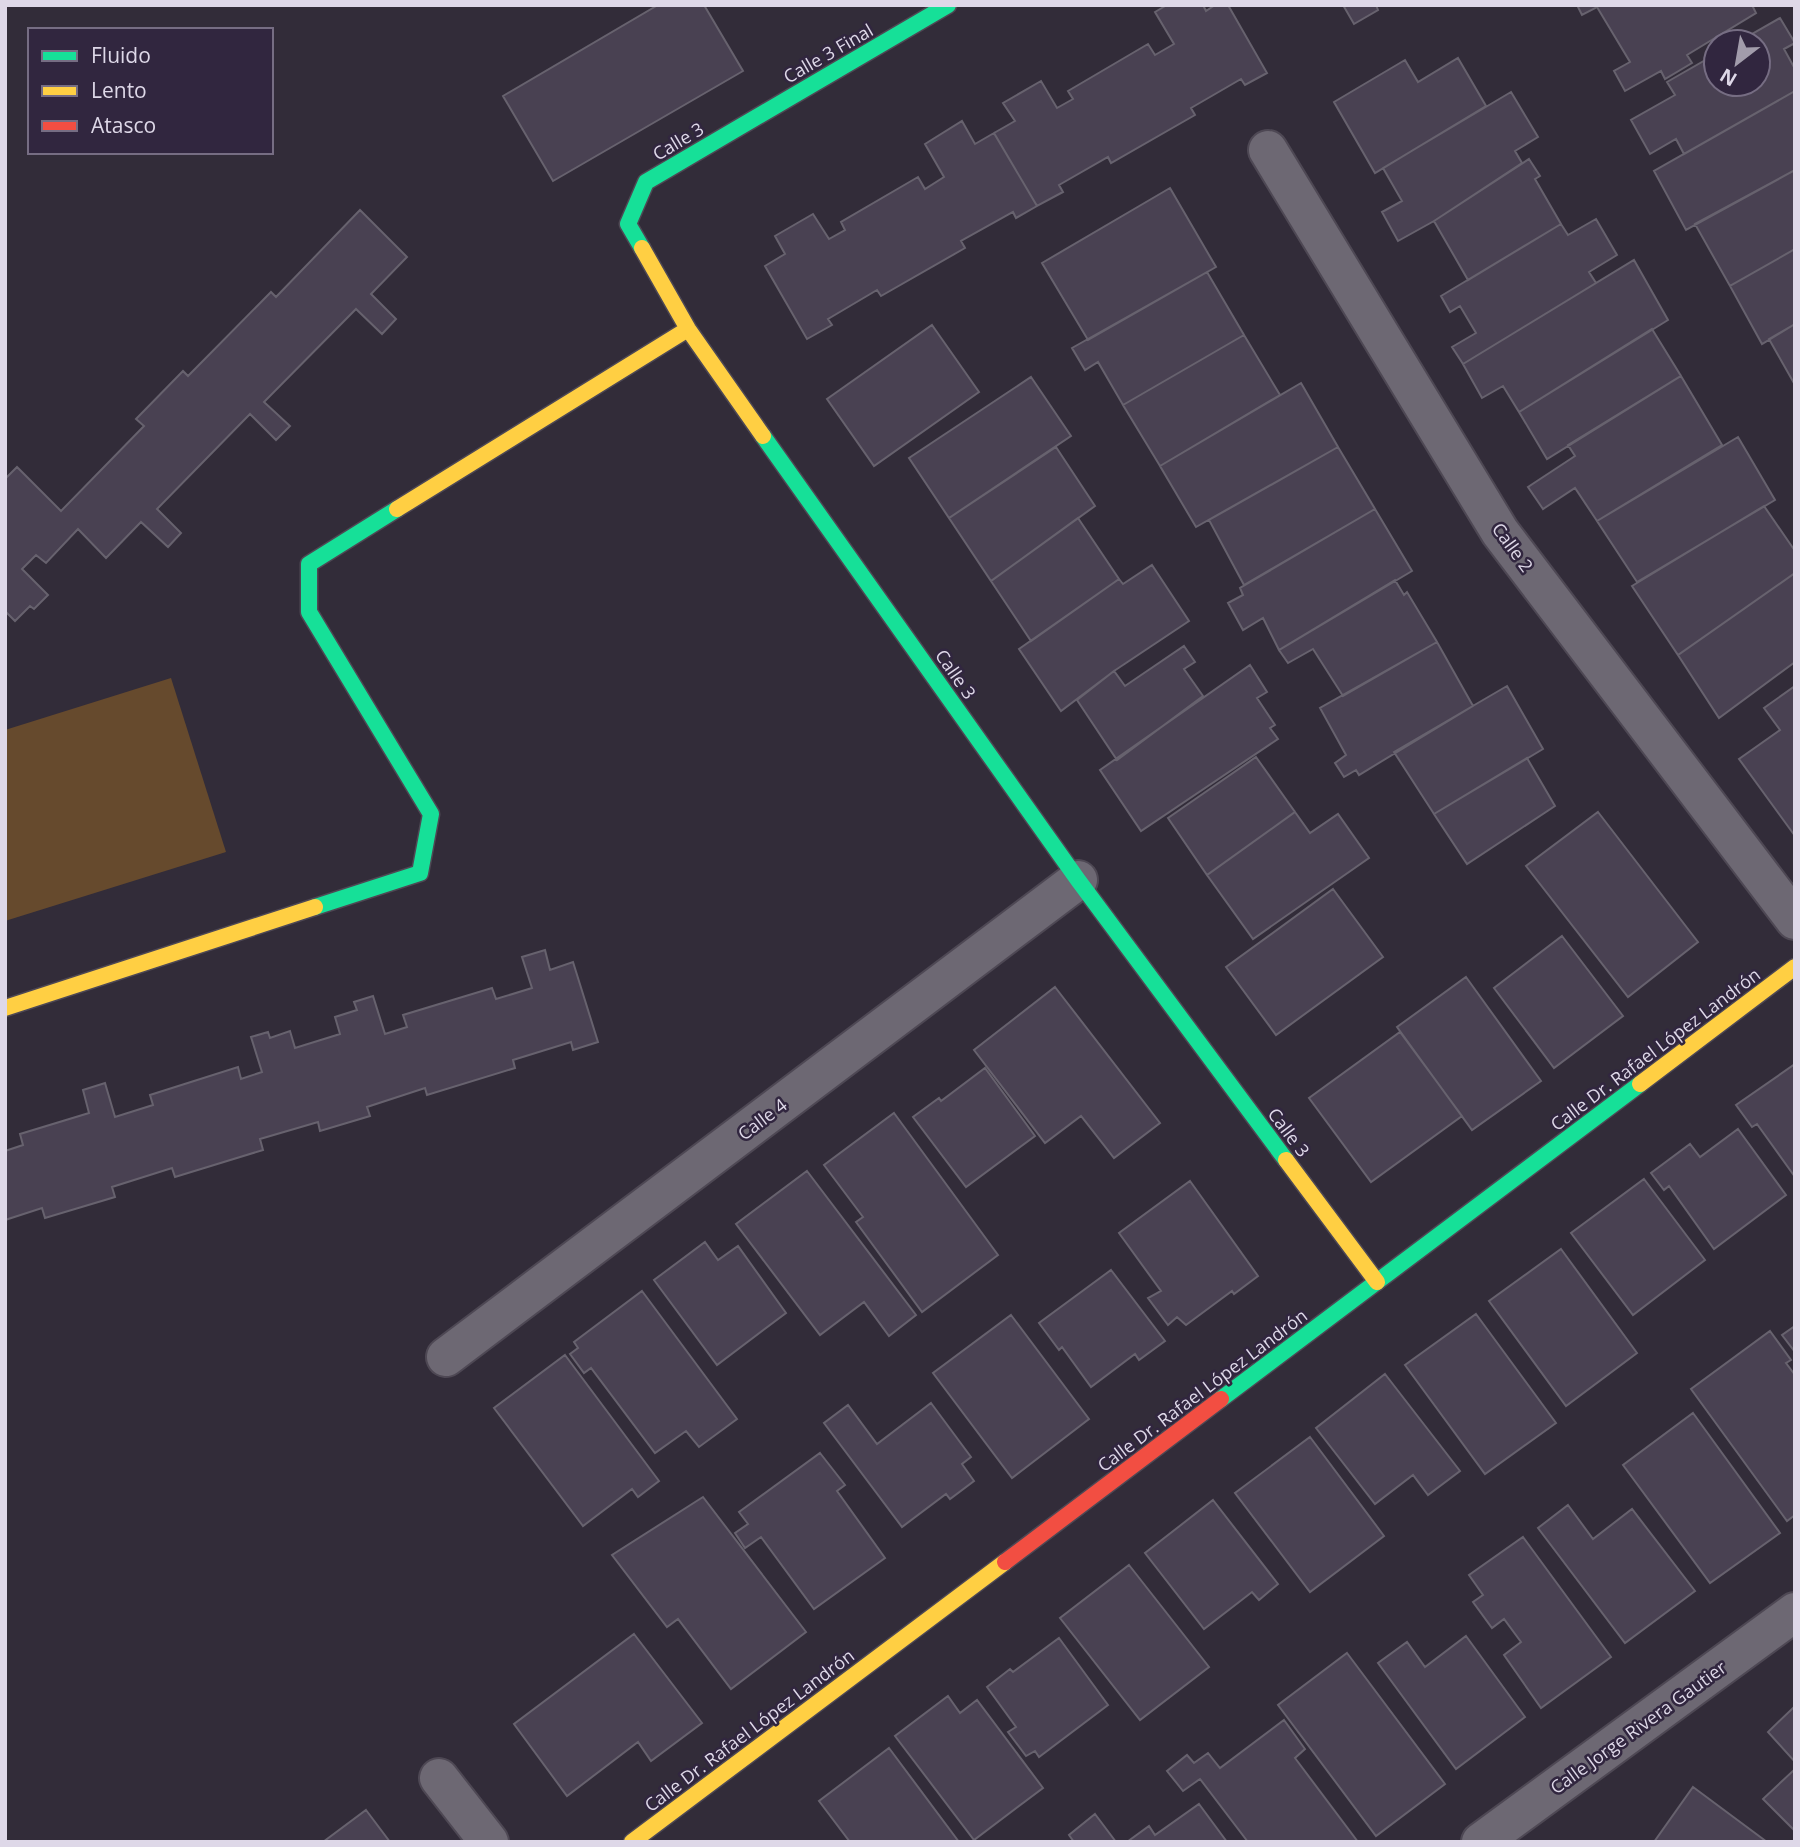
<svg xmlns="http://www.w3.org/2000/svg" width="1800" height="1847" viewBox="0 0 1800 1847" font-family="'Open Sans',sans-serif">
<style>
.green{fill:#664a2d}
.building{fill:#494152;stroke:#67626e;stroke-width:2}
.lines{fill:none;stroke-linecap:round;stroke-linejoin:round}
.street-casing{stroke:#4e4854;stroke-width:42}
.fast-casing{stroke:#4e4854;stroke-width:19}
.slow-casing{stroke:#4e4854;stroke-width:19}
.jam-casing{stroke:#4e4854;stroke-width:19}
.street{stroke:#6d6873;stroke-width:38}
.fast{stroke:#16e098;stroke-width:16}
.slow{stroke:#ffcf43;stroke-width:16}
.jam{stroke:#f24e42;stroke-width:16}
.labels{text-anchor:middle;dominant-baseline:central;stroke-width:5;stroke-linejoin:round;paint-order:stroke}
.street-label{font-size:18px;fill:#ded8e8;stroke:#31263f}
</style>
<rect width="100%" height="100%" fill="#322c39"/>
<path class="green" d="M 171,678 L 226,852 L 5,921 L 5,730 Z"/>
<path class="building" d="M 658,5 L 704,5 L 743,71 L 553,181 L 503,96 Z
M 1167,5 L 1203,5 L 1206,11 L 1215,5 L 1228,5 L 1267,73 L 1245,85 L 1241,79 L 1191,108 L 1195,115 L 1111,163 L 1108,157 L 1059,185 L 1063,192 L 1037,206 L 994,133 L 1015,121 L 1003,103 L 1041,81 L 1057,108 L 1073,99 L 1068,91 L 1148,44 L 1155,55 L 1174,44 L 1155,12 Z
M 1343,5 L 1376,5 L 1378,10 L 1354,24 Z
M 1577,5 L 1752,5 L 1756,13 L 1687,55 L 1692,63 L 1665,79 L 1661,71 L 1625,91 L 1614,71 L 1630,62 L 1597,7 L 1582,15 Z
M 1780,18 L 1795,43 L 1784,49 L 1795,69 L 1795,91 L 1684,154 L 1676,139 L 1650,154 L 1631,120 L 1675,95 L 1667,82 L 1716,54 L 1716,84 L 1758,84 L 1758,42 L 1738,42 Z
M 1458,58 L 1486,106 L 1375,173 L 1334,102 L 1405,60 L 1418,82 Z
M 1795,91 L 1795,170 L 1686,230 L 1654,171 Z
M 1511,92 L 1538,137 L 1515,151 L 1522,163 L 1434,221 L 1398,241 L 1382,212 L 1402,201 L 1383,168 Z
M 962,121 L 975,144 L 994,133 L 1037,206 L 1016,218 L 1013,212 L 961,241 L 965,248 L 881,296 L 877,290 L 828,319 L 832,325 L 807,339 L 765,266 L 785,254 L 775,236 L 813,214 L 829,239 L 845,230 L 841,222 L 918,177 L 925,189 L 944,177 L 925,144 Z
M 1529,159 L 1540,176 L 1535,179 L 1561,224 L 1468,280 L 1434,221 Z
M 1795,170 L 1795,249 L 1730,286 L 1695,224 Z
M 1170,188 L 1216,267 L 1088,340 L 1042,263 Z
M 360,210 L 407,257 L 371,294 L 396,319 L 382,334 L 356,309 L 264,402 L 290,426 L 276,440 L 250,414 L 157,509 L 181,533 L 168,547 L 141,522 L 106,558 L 78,529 L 46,563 L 36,555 L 22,569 L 48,595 L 34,609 L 30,606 L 15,621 L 5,611 L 5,479 L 17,467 L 61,511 L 144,426 L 136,419 L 183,371 L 188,376 L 271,292 L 276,297 Z
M 1596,219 L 1617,255 L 1589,272 L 1596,283 L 1463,364 L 1452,347 L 1476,333 L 1460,306 L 1450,312 L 1441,296 L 1561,224 L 1568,235 Z
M 1795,249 L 1795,324 L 1762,344 L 1730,286 Z
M 1634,260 L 1668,320 L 1519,412 L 1503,386 L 1482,398 L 1463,364 Z
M 1207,272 L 1244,335 L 1123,405 L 1098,362 L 1085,370 L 1072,348 Z
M 1795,324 L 1795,385 L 1769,339 Z
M 932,325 L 979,392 L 874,466 L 827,399 Z
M 1652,329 L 1681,376 L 1547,459 L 1519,412 Z
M 1244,335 L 1280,395 L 1160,466 L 1123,405 Z
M 1681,376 L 1722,445 L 1597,521 L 1575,488 L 1543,509 L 1528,487 L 1575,456 L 1568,445 Z
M 1031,377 L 1071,436 L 949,518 L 909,458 Z
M 1301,383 L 1338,447 L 1196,527 L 1160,466 Z
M 1738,437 L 1775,500 L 1637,582 L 1597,521 Z
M 1056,447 L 1095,506 L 991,581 L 949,518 Z
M 1338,447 L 1375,509 L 1244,585 L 1209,520 Z
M 1764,506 L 1795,551 L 1795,573 L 1678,655 L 1632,586 Z
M 1375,509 L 1412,571 L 1279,650 L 1263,618 L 1243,630 L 1228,603 L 1243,595 L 1240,588 Z
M 1078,518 L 1119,579 L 1031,641 L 991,581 Z
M 1152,565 L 1189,621 L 1114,671 L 1061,711 L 1019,649 L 1119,579 L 1123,584 Z
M 1795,573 L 1795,662 L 1719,718 L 1678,655 Z
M 1395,580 L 1404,595 L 1407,592 L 1437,642 L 1343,696 L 1313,649 L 1288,663 L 1279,650 Z
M 1437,642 L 1473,706 L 1359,775 L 1356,770 L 1344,777 L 1335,763 L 1346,755 L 1320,708 Z
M 1184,646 L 1195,662 L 1184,669 L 1203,696 L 1117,760 L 1077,700 L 1114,671 L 1125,686 Z
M 1250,665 L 1267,692 L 1257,698 L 1275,725 L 1270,728 L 1278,739 L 1141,831 L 1100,770 Z
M 1507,686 L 1543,749 L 1434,814 L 1394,752 Z
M 1795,686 L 1795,836 L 1739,759 L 1780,730 L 1764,708 Z
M 1256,757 L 1295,812 L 1207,875 L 1168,818 Z
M 1527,758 L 1555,806 L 1467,864 L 1434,814 Z
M 1295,812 L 1310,833 L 1338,814 L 1369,858 L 1253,939 L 1207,875 Z
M 1598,812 L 1698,942 L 1628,997 L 1526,866 Z
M 1333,889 L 1383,957 L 1276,1035 L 1226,967 Z
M 1562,936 L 1623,1016 L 1554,1068 L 1494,988 Z
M 545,950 L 550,970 L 573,962 L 598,1042 L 573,1050 L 571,1042 L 513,1060 L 515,1068 L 427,1095 L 425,1088 L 367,1107 L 370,1116 L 320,1131 L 318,1122 L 260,1139 L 263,1150 L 175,1177 L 172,1168 L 112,1187 L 115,1197 L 45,1218 L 42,1208 L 5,1220 L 5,1151 L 23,1145 L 20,1134 L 89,1113 L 83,1090 L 105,1083 L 115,1117 L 153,1105 L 150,1095 L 238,1067 L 241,1079 L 262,1072 L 251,1037 L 268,1032 L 270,1038 L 290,1031 L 295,1048 L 340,1034 L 335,1017 L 357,1010 L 354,1002 L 373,996 L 385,1034 L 407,1027 L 403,1015 L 492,988 L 496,999 L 532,988 L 522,957 Z
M 1466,977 L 1541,1081 L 1472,1130 L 1397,1027 Z
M 1055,987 L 1160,1123 L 1114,1158 L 1081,1116 L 1045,1143 L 974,1050 Z
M 1400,1032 L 1462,1116 L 1371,1182 L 1309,1098 Z
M 1795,1064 L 1795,1177 L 1757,1124 L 1752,1127 L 1736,1105 Z
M 985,1068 L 1035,1136 L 966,1187 L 913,1117 L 939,1098 L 941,1101 Z
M 894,1113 L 998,1255 L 922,1312 L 856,1222 L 863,1217 L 824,1165 Z
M 1738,1129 L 1786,1195 L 1714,1249 L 1669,1186 L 1664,1190 L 1651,1173 L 1690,1144 L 1700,1157 Z
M 807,1171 L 916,1315 L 889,1336 L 864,1302 L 820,1335 L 736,1224 Z
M 1644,1179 L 1705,1260 L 1633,1315 L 1571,1233 Z
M 1190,1181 L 1258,1276 L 1234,1294 L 1232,1291 L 1186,1325 L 1177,1317 L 1168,1325 L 1148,1298 L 1161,1291 L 1119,1233 Z
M 705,1242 L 718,1260 L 738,1246 L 786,1313 L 717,1365 L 654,1280 Z
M 1561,1249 L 1637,1353 L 1566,1406 L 1489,1301 Z
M 1111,1270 L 1165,1341 L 1139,1360 L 1135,1354 L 1091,1387 L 1062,1347 L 1059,1350 L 1039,1323 Z
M 642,1291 L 737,1419 L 699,1447 L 686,1431 L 655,1453 L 591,1368 L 584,1373 L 570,1354 L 578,1348 L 574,1342 Z
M 1476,1314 L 1556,1423 L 1485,1474 L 1405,1365 Z
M 1011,1315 L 1089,1419 L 1012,1478 L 933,1373 Z
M 1795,1326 L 1795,1352 L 1782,1335 Z
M 1770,1331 L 1791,1360 L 1786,1363 L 1795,1375 L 1795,1515 L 1787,1521 L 1691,1389 Z
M 565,1355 L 659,1481 L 638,1497 L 632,1489 L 583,1526 L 494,1408 Z
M 1385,1374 L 1460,1471 L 1428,1495 L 1413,1475 L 1375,1504 L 1316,1428 Z
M 931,1403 L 971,1457 L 962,1464 L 974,1481 L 950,1499 L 946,1494 L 902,1527 L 824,1423 L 848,1405 L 877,1444 Z
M 1693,1413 L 1780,1533 L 1710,1583 L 1623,1465 Z
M 1310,1437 L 1384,1536 L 1310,1592 L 1235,1493 Z
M 820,1453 L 845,1485 L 837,1491 L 885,1558 L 814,1609 L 761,1537 L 745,1548 L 735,1533 L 748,1524 L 739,1512 Z
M 703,1497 L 806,1632 L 731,1689 L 678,1619 L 667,1627 L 612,1555 Z
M 1213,1500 L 1278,1584 L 1259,1600 L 1252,1592 L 1204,1629 L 1145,1553 Z
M 1568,1505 L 1593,1539 L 1632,1509 L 1695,1591 L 1625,1643 L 1538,1528 Z
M 1523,1537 L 1611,1657 L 1541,1708 L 1504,1655 L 1521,1642 L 1504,1619 L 1492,1628 L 1473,1602 L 1483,1595 L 1469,1575 Z
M 1129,1565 L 1209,1667 L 1140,1720 L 1060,1618 Z
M 634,1634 L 702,1723 L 651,1761 L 638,1742 L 567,1796 L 514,1724 Z
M 1466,1636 L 1525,1717 L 1456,1769 L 1378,1663 L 1407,1642 L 1425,1667 Z
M 1059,1638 L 1108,1705 L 1039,1757 L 1035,1751 L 1026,1756 L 1008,1732 L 1016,1727 L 987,1687 L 1010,1669 L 1013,1672 Z
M 1347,1653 L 1445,1784 L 1376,1836 L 1278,1705 Z
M 948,1696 L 960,1713 L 977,1700 L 1043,1788 L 974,1840 L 895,1736 Z
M 1795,1706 L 1795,1762 L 1768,1732 Z
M 1284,1720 L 1305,1749 L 1295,1758 L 1358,1842 L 1248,1842 L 1200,1779 L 1183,1791 L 1167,1771 L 1187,1755 L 1194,1763 L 1208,1753 L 1220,1768 Z
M 889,1748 L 959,1842 L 850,1842 L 819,1801 Z
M 1795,1769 L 1795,1831 L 1763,1799 Z
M 1693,1787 L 1767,1842 L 1654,1842 Z
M 1199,1804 L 1227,1842 L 1127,1842 L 1149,1826 L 1155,1835 Z
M 366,1810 L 390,1842 L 323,1842 Z
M 1095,1814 L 1116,1842 L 1074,1842 L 1069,1835 Z"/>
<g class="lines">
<defs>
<path id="street" d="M 1268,150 L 1500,532 L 1795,920
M 446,1357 L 1078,880
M 439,1778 L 489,1842
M 1481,1842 L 1795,1612"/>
<path id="fast" d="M 642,248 L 628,224 L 646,182 L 948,5
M 763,436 L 1078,880 L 1286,1160
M 315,907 L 420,873 L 431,814 L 309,612 L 309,564 L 397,509
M 1221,1399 L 1640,1084"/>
<path id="slow" d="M 642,248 L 688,329 L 763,436
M 397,509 L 688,329
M 5,1008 L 315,907
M 1640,1084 L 1795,967
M 1286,1160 L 1377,1282
M 632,1842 L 1005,1562"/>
<path id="jam" d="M 1005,1562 L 1221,1399"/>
</defs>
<use href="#street" class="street-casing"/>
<use href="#fast" class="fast-casing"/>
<use href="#slow" class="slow-casing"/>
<use href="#jam" class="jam-casing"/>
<use href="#street" class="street"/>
<use href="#fast" class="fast"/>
<use href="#slow" class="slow"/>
<use href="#jam" class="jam"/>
</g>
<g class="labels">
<g class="street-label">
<text transform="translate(828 53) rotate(-30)">Calle 3 Final</text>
<text transform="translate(678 141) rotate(-31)">Calle 3</text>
<text transform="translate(1513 547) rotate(54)">Calle 2</text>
<text transform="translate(956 674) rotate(55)">Calle 3</text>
<text transform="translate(1655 1049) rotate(-37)">Calle Dr. Rafael López Landrón</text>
<text transform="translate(762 1119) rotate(-37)">Calle 4</text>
<text transform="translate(1289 1132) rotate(53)">Calle 3</text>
<text transform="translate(1202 1390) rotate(-37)">Calle Dr. Rafael López Landrón</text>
<text transform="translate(1638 1727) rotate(-36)">Calle Jorge Rivera Gautier</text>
<text transform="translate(749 1730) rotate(-37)">Calle Dr. Rafael López Landrón</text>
</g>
</g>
<rect width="1800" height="1847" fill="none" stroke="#ded8e8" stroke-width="14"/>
<rect x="28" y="28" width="245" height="126" fill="#31263f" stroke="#766d83" stroke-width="2"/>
<rect x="42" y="51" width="35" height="10" fill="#16e098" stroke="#766d83" stroke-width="2"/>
<text x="91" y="63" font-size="21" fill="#ded8e8">Fluido</text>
<rect x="42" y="86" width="35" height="10" fill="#ffcf43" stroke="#766d83" stroke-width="2"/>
<text x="91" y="98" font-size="21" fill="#ded8e8">Lento</text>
<rect x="42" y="121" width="35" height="10" fill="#f24e42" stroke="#766d83" stroke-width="2"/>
<text x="91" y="133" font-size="21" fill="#ded8e8">Atasco</text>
<g transform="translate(1737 63) rotate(211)"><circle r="33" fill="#31263f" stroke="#766d83" stroke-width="2"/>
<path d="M0-5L12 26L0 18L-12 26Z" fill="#a29cab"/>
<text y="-10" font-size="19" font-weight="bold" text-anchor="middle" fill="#ded8e8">N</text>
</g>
</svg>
